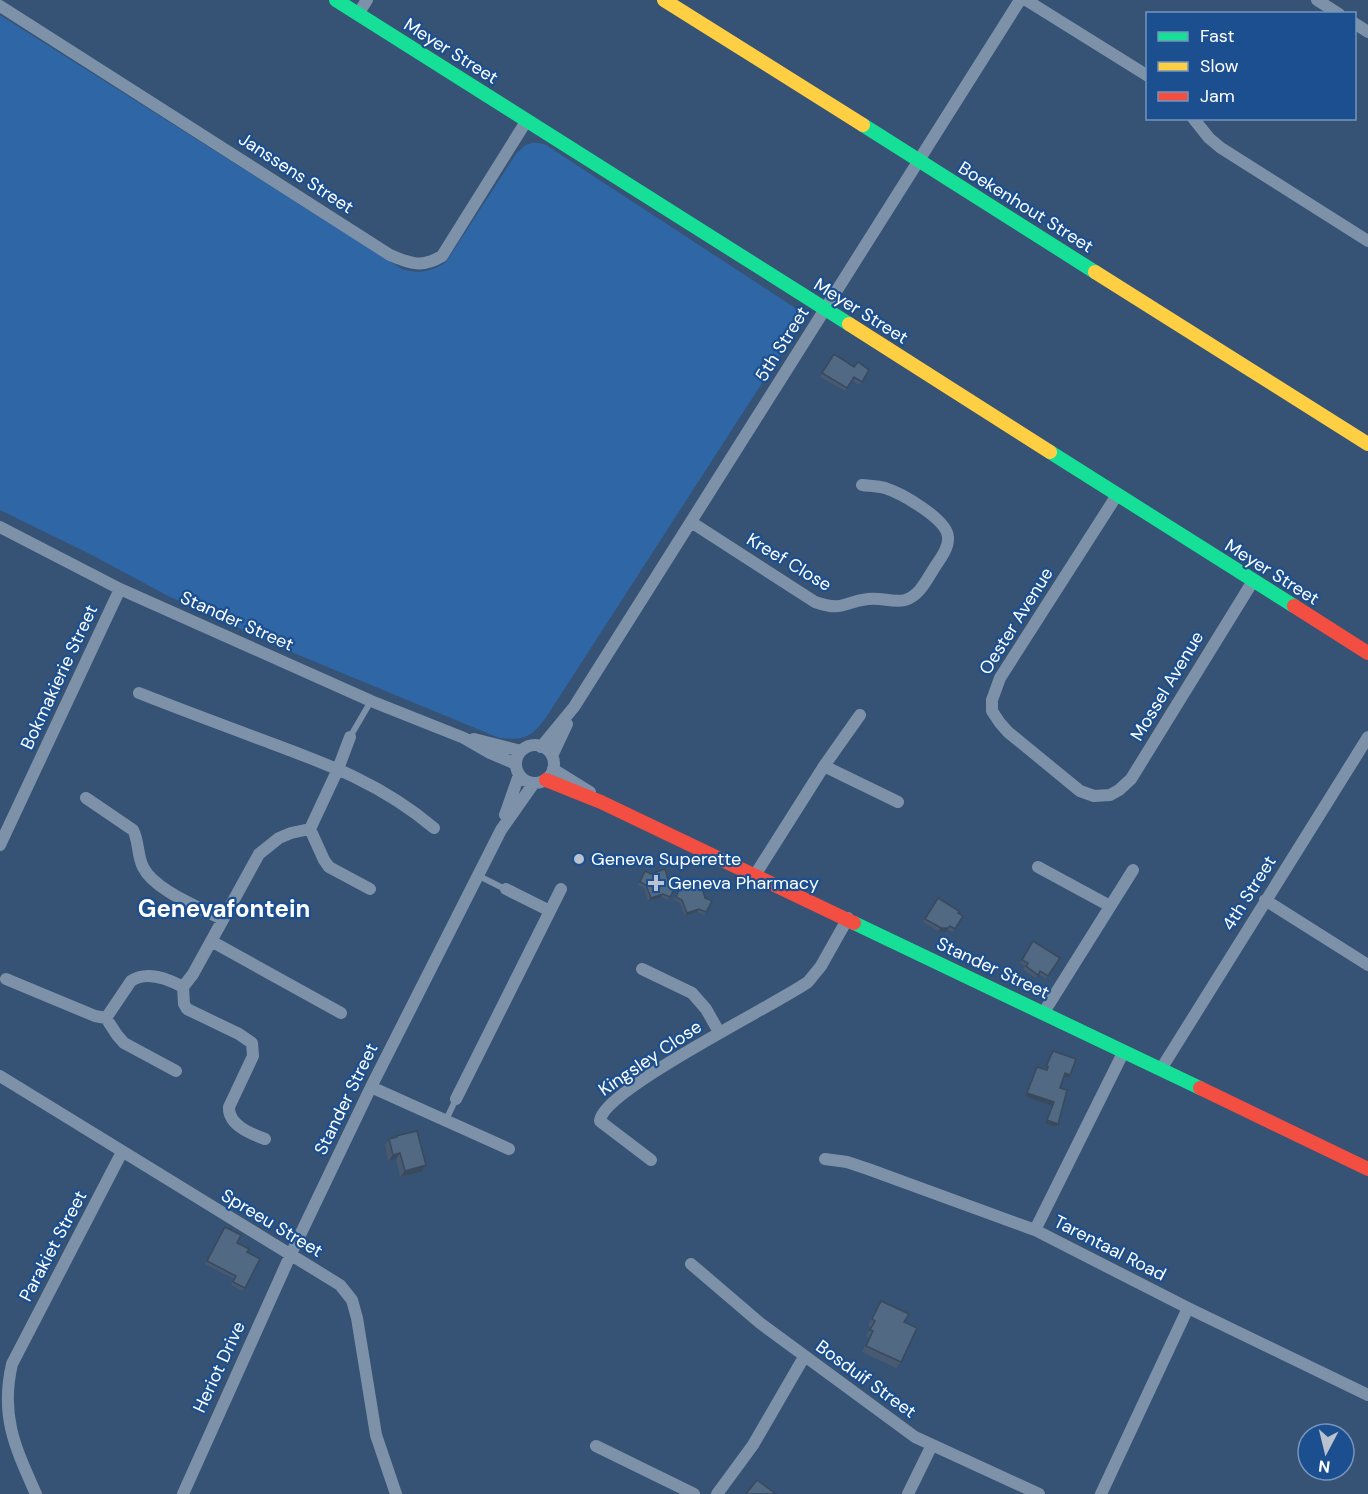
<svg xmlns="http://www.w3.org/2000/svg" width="1368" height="1494" viewBox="0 0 1368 1494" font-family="'DM Sans',sans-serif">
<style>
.green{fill:#2f66a5}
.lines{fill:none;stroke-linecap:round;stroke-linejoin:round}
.lane{stroke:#7d92a8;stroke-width:6}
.street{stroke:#7d92a8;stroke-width:12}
.fast{stroke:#16e098;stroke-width:14}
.slow{stroke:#ffcf43;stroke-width:14}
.jam{stroke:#f24e42;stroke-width:14}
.wall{fill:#475a72}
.shaded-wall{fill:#394a5c}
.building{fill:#526984;stroke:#394a5c;stroke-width:1.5}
.poi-dot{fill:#b9c2ce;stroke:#1b4f8f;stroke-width:2}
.labels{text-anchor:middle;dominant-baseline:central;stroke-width:4.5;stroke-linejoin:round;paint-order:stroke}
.street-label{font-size:18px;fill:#fff;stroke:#1b4f8f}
.poi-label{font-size:18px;fill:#fff;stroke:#1b4f8f;text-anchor:start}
.district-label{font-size:24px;font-weight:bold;fill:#fff;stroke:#1b4f8f}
</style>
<rect width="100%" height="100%" fill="#365274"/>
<path class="green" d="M 0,15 L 402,269 C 419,274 431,272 446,262 L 516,154 C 526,143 532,140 546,145 L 806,315 L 545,719 C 529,739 524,740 499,738 L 289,651 L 168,596 L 90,554 L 0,510 Z"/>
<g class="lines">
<path class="lane" d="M 350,737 L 371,701
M 479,876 L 505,889
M 446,1120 L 456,1099"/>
<path class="street" d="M 1026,0 L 1148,76
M 1317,0 L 1339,14
M 0,6 L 390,255 C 411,264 422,268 442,256 L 527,120
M 358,14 L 367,0
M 1354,23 L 1368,32
M 1193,118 L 1209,138 L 1221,148 L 1368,241
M 1117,495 L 1000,678 L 992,700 L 992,711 L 1000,723 L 1008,732 L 1080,791 L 1094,796 L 1110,795 L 1119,790 L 1131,779 L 1253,581
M 691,522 L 815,602 C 844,612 842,602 868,599 C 881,597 893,603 905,600 C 919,596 926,581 933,570 C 939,560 949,549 948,537 C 947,519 901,493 885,488 C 878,486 869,486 862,485
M 0,527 L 120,589 L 371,701 L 464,738 L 490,753 L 516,764
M 139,693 C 182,710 225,726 268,742 C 330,765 382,784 434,828
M 474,739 L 521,751
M516 764a19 19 0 1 1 38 0a19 19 0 1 1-38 0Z
M 541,747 L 574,707 L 1020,0
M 552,756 L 567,724
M 824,766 L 898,802
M 553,769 L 590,792
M 86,798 L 133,830 C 139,841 137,855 143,867 C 154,890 199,907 222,919
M 505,815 L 519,775
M 310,829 L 324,860 L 329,867 L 370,889
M 0,845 L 120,589
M 1038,867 L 1110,906
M 755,875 L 824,766 L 860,715
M 506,889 L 550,911
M 1265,900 L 1368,965
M 211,941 L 341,1013
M 642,969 L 692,993 L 706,1009 L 719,1032
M 6,979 L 95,1016 L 106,1018 L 131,981 C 147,970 168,979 183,987 L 193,974 L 259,854 L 279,838 L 291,833 L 310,829 L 338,769 L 350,737
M 183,987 L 184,1004 L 187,1009 L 239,1034 L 252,1043 L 253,1056 L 229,1107 C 228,1125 251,1134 265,1139
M 1044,1012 L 1133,870
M 106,1018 L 117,1035 L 124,1043 L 176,1071
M 1161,1069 L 1368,737
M 0,1076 L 340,1285 L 352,1300 L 357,1318 L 376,1435 L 396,1494
M 371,1087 L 509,1149
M 456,1099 L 561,889
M 825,1159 L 847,1162 L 868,1169 L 1035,1230 L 1188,1308 L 1368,1395
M 651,1160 L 605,1125 L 600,1121 C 602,1090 777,1004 808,982 L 821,966 L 848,918
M 1035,1230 L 1124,1051
M 691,1264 L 760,1323 L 915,1437 L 1039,1494
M 596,1446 L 694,1494
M 36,1494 C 15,1447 0,1416 12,1364 L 122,1152
M 183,1494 L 290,1256 L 371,1087 L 501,830 L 534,783
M 717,1494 L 753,1445 L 804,1357
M 908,1494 L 932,1445
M 1101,1494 L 1188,1308"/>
<path class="fast" d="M 336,0 L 849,324
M 863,125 L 1095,272
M 1050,452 L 1294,606
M 854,923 L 1200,1088"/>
<path class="slow" d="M 664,0 L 863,125
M 1095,272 L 1368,444
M 849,324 L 1050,452"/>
<path class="jam" d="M 1294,606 L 1368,653
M 546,780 L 601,802 L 854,923
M 1200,1088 L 1368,1169"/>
</g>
<path class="wall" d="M 834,354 L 854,367 L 862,382 L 859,385 L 852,380 L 845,391 L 820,377 Z
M 645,871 L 670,897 L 668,900 L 661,897 L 648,901 L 644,888 L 638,885 Z
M 681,886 L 706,912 L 704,915 L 697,912 L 685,916 L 680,903 L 674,900 Z
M 938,898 L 963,916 L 953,932 L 947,929 L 946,932 L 938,931 L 923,922 Z
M 1033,941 L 1060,958 L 1046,979 L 1038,974 L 1036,978 L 1023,970 L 1025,966 L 1020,963 Z
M 1053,1051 L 1070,1075 L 1068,1078 L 1064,1077 L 1060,1088 L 1058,1124 L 1056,1127 L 1045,1123 L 1052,1106 L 1025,1096 L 1035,1070 L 1037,1067 L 1044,1069 Z
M 396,1136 L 426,1165 L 421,1172 L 400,1177 L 396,1159 L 388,1161 L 385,1145 L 389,1139 L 395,1138 Z
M 225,1227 L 237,1243 L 247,1252 L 245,1288 L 242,1291 L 231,1285 L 234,1279 L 205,1264 Z
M 881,1301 L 904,1322 L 901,1362 L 896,1368 L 862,1352 L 869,1338 L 866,1336 L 871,1327 L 868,1326 L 877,1307 Z"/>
<path class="shaded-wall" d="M 663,894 L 661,897 L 648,901 L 651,898 Z
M 699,909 L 697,912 L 685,916 L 687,913 Z
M 941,928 L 948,928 L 946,932 L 938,931 Z
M 1065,1073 L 1070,1075 L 1068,1078 L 1063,1076 Z
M 1027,1093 L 1054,1102 L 1052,1106 L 1025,1096 Z
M 1047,1120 L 1058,1124 L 1056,1127 L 1045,1123 Z
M 400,1153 L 396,1159 L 388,1161 L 393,1155 Z
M 426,1165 L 421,1172 L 400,1177 L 405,1171 Z"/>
<path class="building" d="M 834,354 L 854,367 L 858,362 L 869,370 L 862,382 L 854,377 L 847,388 L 822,373 Z
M 665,869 L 669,883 L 676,886 L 670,897 L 663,894 L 651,898 L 646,885 L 640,882 L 645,871 L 651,874 Z
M 701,884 L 705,898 L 712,901 L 706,912 L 699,909 L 687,913 L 682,900 L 676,897 L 681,886 L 687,889 Z
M 938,898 L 959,911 L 958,913 L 963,916 L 955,929 L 950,926 L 948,928 L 941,928 L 925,919 Z
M 1033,941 L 1060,958 L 1048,976 L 1040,971 L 1038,975 L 1026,966 L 1028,963 L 1022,960 Z
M 1053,1051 L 1076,1059 L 1070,1075 L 1065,1073 L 1060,1088 L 1067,1090 L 1058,1124 L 1047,1120 L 1054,1102 L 1027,1093 L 1037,1067 L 1047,1070 L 1048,1067 L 1046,1067 Z
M 417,1131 L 426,1165 L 405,1171 L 400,1153 L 393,1155 L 389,1139 L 397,1137 L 396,1136 Z
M 225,1227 L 241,1235 L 237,1243 L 249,1249 L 247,1252 L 260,1259 L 245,1288 L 233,1282 L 236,1276 L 207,1261 Z
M 881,1301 L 909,1314 L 904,1322 L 917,1328 L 901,1362 L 866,1346 L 873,1331 L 870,1330 L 875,1321 L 872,1319 Z
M 757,1480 L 776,1494 L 746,1494 Z"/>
<g class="poi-dot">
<circle cx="579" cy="859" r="6"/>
<path d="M653 874h6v6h6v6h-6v6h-6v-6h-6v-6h6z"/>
</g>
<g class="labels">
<g class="street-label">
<text transform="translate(451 51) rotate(32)">Meyer Street</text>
<text transform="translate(296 173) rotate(33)">Janssens Street</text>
<text transform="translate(1026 207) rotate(32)">Boekenhout Street</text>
<text transform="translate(861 311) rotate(32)">Meyer Street</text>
<text transform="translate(782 344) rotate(-58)">5th Street</text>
<text transform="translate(789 562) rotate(31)">Kreef Close</text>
<text transform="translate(1272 572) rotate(32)">Meyer Street</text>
<text transform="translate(237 621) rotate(24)">Stander Street</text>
<text transform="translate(1016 621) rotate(-58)">Oester Avenue</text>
<text transform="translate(59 677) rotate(-65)">Bokmakierie Street</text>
<text transform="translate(1167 686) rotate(-59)">Mossel Avenue</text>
<text transform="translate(1249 893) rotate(-58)">4th Street</text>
<text transform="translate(993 968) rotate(25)">Stander Street</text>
<text transform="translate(650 1058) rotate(-34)">Kingsley Close</text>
<text transform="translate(346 1099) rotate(-64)">Stander Street</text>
<text transform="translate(272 1223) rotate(31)">Spreeu Street</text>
<text transform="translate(53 1246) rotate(-62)">Parakiet Street</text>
<text transform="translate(1110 1248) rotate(27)">Tarentaal Road</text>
<text transform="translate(219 1367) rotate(-65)">Heriot Drive</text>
<text transform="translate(866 1379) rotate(36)">Bosduif Street</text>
</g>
<g class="poi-label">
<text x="591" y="859">Geneva Superette</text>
<text x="668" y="883">Geneva Pharmacy</text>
</g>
<g class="district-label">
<text x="224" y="908">Genevafontein</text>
</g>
</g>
<rect x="1146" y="12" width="210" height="108" fill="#1b4f8f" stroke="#7695bc" stroke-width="1.5"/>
<rect x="1158" y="32" width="30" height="9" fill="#16e098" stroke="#7695bc" stroke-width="1.5"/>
<text x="1200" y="42" font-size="18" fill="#ffffff">Fast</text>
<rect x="1158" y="62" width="30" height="9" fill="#ffcf43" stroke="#7695bc" stroke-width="1.5"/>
<text x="1200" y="72" font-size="18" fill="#ffffff">Slow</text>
<rect x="1158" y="92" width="30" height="9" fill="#f24e42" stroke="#7695bc" stroke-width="1.5"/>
<text x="1200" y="102" font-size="18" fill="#ffffff">Jam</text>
<g transform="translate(1326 1452) rotate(187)"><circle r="28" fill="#1b4f8f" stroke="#7695bc" stroke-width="1.5"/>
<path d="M0-4.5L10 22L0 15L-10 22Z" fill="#b9c2ce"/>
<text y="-9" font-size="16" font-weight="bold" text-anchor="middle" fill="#ffffff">N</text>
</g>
</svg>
